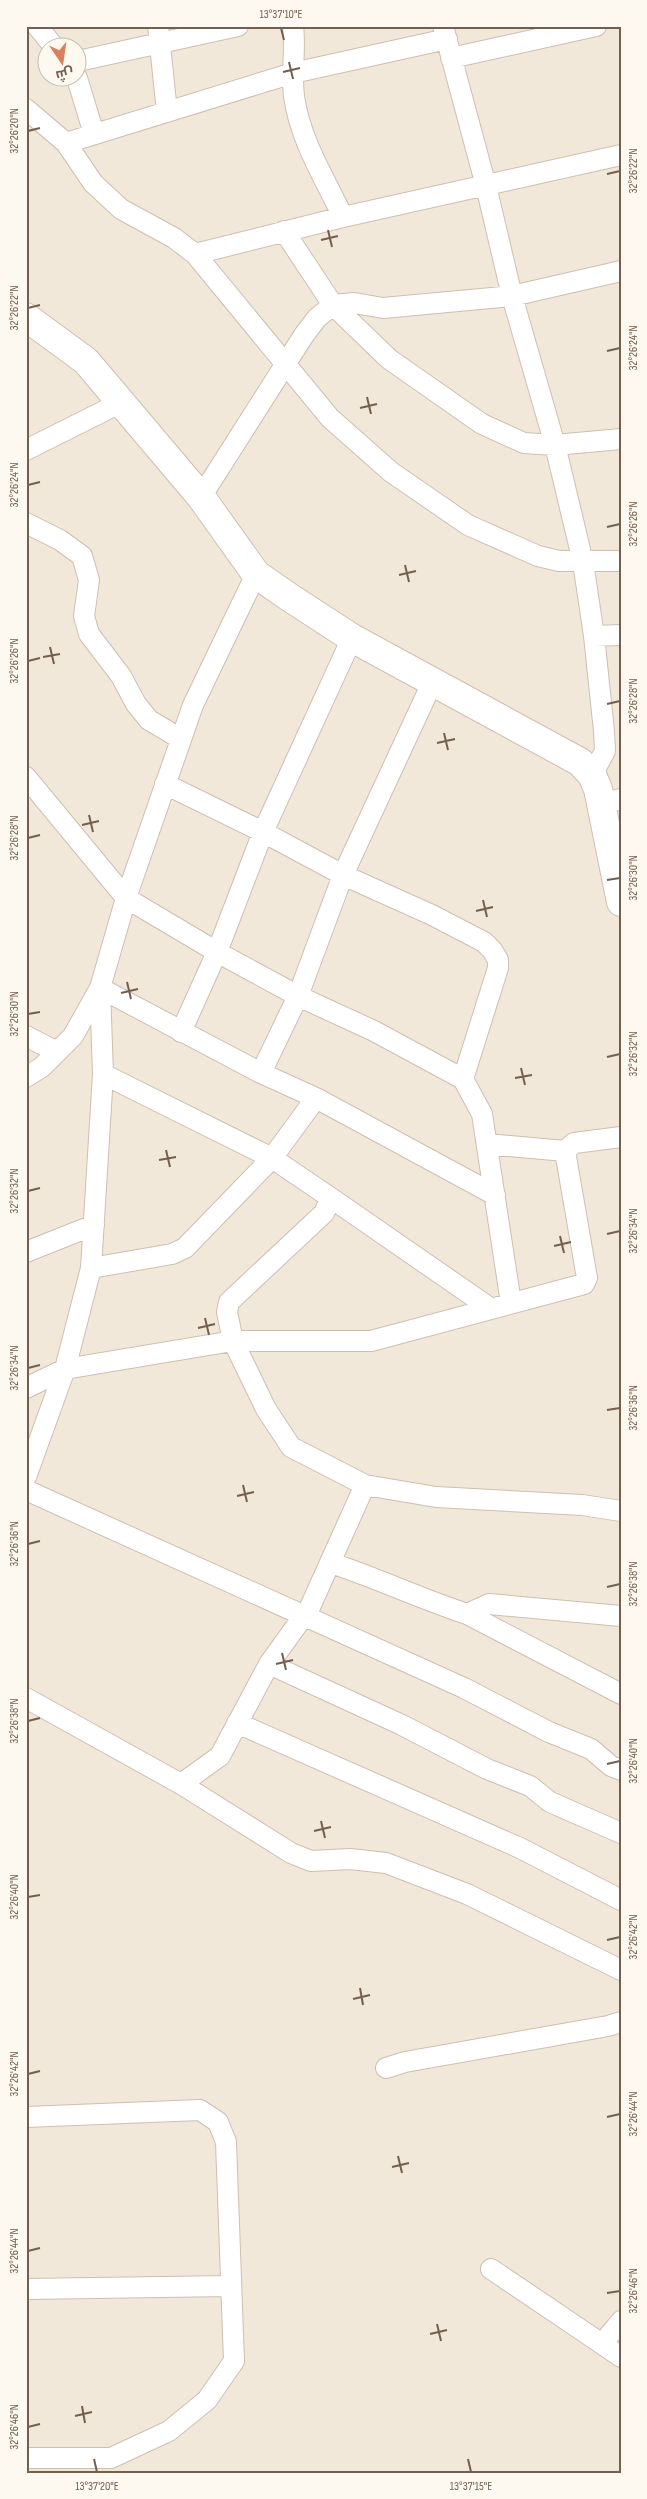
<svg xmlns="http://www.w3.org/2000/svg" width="647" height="2499" viewBox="0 0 647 2499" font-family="'Sofia Sans Condensed',Cairo,sans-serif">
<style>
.residential{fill:#f2e8d9;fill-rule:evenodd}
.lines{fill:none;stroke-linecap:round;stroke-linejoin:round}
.street-casing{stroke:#cdbfb1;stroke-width:22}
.secondary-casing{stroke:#cfbfae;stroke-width:30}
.street{stroke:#fff;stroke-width:20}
.secondary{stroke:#fff;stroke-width:28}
.ticks{fill:none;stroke:#745f4f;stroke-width:2}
.neatline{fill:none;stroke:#745f4f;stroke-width:2}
.ticks-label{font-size:12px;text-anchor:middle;fill:#745f4f}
</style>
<rect width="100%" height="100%" fill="#fbf6ea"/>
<path class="residential" d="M 26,26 L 621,26 L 621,2473 L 26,2473 ZM 48,48 L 78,48 L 78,78 L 48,78 Z"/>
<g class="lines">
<defs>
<path id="street" d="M 37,26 L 55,48
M 158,26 L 167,112
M 293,26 C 296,49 291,73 294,96 C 300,140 324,177 343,217
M 443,26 L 486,186 L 512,296 L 555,445 L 583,562 L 594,636 L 604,731 L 605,751 L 592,775
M 451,58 L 596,26
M 78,61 L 238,26
M 77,78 L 94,134
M 26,109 L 66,143 L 93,183 L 121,209 L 174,238 L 195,254 L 330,418 L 391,472 L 468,525 L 538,556 L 559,561 L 621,561
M 66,143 L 293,73 L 447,39
M 284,231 L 333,305 L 389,359 L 482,424 L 524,443 L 555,445 L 621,439
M 195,254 L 343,217 L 621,155
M 26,450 L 122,402
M 201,497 L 304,335 L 317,318 L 333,305 L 354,303 L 383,308 L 512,296 L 621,271
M 26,523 L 60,540 L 82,556 L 89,580 L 84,616 L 89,634 L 121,676 L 136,704 L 149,720 L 181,739
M 594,636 L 621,635
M 352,638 L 263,832 L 343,875 L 432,915 L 484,942 L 492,950 L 498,960 L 498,968 L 463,1079
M 26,777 L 126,898 L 217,952 L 298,996 L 374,1031 L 463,1079 L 482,1114 L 511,1303
M 165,784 L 263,832 L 217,952 L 181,1032
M 602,804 L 621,799
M 26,1036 L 57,1052
M 261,1073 L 298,996 L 343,875 L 432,683
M 26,1077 L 42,1067 L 73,1036 L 100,988 L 126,898 L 193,705 L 256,574
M 487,1144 L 565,1151
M 331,1198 L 490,1308
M 26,1252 L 94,1225
M 91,1268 L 172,1254 L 185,1248 L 272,1158 L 316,1098
M 26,1388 L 65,1369 L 233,1341 L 227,1312 L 229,1302 L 324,1213 L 331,1198 L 272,1158 L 103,1074
M 26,1477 L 65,1369 L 91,1268 L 103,1074 L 100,988 L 261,1073 L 316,1098 L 495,1195
M 365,1485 L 291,1447 L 266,1409 L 233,1341 L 371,1341 L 584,1284 L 587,1278 L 565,1151 L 574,1143 L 621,1137
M 26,1490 L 464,1688 L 549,1732 L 591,1749 L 611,1766 L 621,1770
M 331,1563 C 377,1578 421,1599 467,1614 L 489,1604 L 621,1616
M 467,1614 L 621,1694
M 269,1664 L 402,1725 L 487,1769 L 530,1786 L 550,1802 L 621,1833
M 26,1698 L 181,1784 L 291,1853 L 311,1861 L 350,1859 L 386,1863 L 467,1894 L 621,1970
M 237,1723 L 520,1848 L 621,1900
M 181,1784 L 220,1756 L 269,1664 L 310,1607 L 365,1485 L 436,1497 L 582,1505 L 621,1511
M 386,2068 L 405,2062 L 608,2026 L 621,2022
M 26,2117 L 200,2110 L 218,2122 L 226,2142 L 234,2361 L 207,2400 L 169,2431 L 111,2458 L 26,2458
M 491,2269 L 602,2344
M 26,2289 L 230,2286
M 621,2321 L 602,2344 L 621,2357"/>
<path id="secondary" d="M 26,317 L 86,361 L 201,497 L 256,574 L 289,597 L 352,638 L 580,762 L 592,775 L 598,789 L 621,902"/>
</defs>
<use href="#street" class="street-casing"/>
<use href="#secondary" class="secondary-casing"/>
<use href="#street" class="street"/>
<use href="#secondary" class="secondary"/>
</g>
<path class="ticks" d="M 281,28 L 284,40M 289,62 L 293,79M 283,72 L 300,68M 28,131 L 40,128M 607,174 L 620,171M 328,230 L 332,247M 321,240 L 338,236M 28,308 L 40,305M 607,351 L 620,348M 367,397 L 371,414M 360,408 L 377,404M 28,485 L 40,482M 607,527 L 620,524M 405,565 L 409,582M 399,575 L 416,571M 50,647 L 54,664M 43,657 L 60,654M 28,661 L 40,658M 607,704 L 620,701M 444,733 L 448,750M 437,743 L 455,739M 89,815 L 93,832M 82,825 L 99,821M 28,838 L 40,835M 607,880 L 620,878M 483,900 L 487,917M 476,911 L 493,907M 127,982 L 131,999M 121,993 L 138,989M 28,1014 L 40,1012M 607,1057 L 620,1054M 521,1068 L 525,1085M 515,1078 L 532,1075M 166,1150 L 170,1167M 159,1160 L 176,1157M 28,1191 L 40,1188M 607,1234 L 620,1231M 560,1236 L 564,1253M 554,1246 L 571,1242M 205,1318 L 209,1335M 198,1328 L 215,1324M 28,1368 L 40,1365M 607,1410 L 620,1408M 243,1485 L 247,1502M 237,1496 L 254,1492M 28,1544 L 40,1541M 607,1587 L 620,1584M 282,1653 L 286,1670M 276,1664 L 293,1660M 28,1721 L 40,1718M 607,1764 L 620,1761M 321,1821 L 325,1838M 314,1831 L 331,1827M 28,1897 L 40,1895M 607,1940 L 620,1937M 360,1988 L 363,2005M 353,1999 L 370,1995M 28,2074 L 40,2071M 607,2117 L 620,2114M 398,2156 L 402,2173M 392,2167 L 409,2163M 28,2251 L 40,2248M 607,2293 L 620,2291M 437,2324 L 441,2341M 430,2334 L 447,2330M 82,2406 L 85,2423M 75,2416 L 92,2412M 28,2427 L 40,2424M 94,2459 L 97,2472M 468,2459 L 471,2472"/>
<rect width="647" height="2499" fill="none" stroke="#fef9f0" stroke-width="55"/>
<g transform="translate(62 62) rotate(167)"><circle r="24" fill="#fef9f0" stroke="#c7bbb0"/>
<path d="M0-4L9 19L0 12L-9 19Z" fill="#da805a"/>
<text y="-8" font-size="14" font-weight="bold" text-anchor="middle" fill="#745f4f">ش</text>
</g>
<rect x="28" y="28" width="592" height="2444" class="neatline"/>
<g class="ticks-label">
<text x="281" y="18">13°37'10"E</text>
<text transform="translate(14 131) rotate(-90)" y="4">32°26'20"N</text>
<text transform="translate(633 171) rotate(-90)" y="4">32°26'22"N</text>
<text transform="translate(14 308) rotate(-90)" y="4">32°26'22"N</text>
<text transform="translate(633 348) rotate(-90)" y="4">32°26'24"N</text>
<text transform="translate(14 485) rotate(-90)" y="4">32°26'24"N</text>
<text transform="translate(633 524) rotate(-90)" y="4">32°26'26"N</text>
<text transform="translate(14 661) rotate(-90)" y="4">32°26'26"N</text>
<text transform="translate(633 701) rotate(-90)" y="4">32°26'28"N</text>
<text transform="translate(14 838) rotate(-90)" y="4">32°26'28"N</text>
<text transform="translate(633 878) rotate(-90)" y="4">32°26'30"N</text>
<text transform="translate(14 1014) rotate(-90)" y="4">32°26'30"N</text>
<text transform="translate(633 1054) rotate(-90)" y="4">32°26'32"N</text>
<text transform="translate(14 1191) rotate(-90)" y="4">32°26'32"N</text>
<text transform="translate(633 1231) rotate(-90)" y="4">32°26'34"N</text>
<text transform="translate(14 1368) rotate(-90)" y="4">32°26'34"N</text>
<text transform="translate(633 1408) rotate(-90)" y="4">32°26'36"N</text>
<text transform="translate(14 1544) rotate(-90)" y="4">32°26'36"N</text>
<text transform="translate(633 1584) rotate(-90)" y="4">32°26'38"N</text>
<text transform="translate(14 1721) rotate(-90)" y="4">32°26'38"N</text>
<text transform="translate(633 1761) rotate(-90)" y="4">32°26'40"N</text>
<text transform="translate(14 1897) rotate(-90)" y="4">32°26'40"N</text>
<text transform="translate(633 1937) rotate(-90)" y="4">32°26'42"N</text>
<text transform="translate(14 2074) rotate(-90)" y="4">32°26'42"N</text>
<text transform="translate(633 2114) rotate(-90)" y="4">32°26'44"N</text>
<text transform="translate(14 2251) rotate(-90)" y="4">32°26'44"N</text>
<text transform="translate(633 2291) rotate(-90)" y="4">32°26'46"N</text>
<text transform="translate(14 2427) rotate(-90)" y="4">32°26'46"N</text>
<text x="97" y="2490">13°37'20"E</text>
<text x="471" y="2490">13°37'15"E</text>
</g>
</svg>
